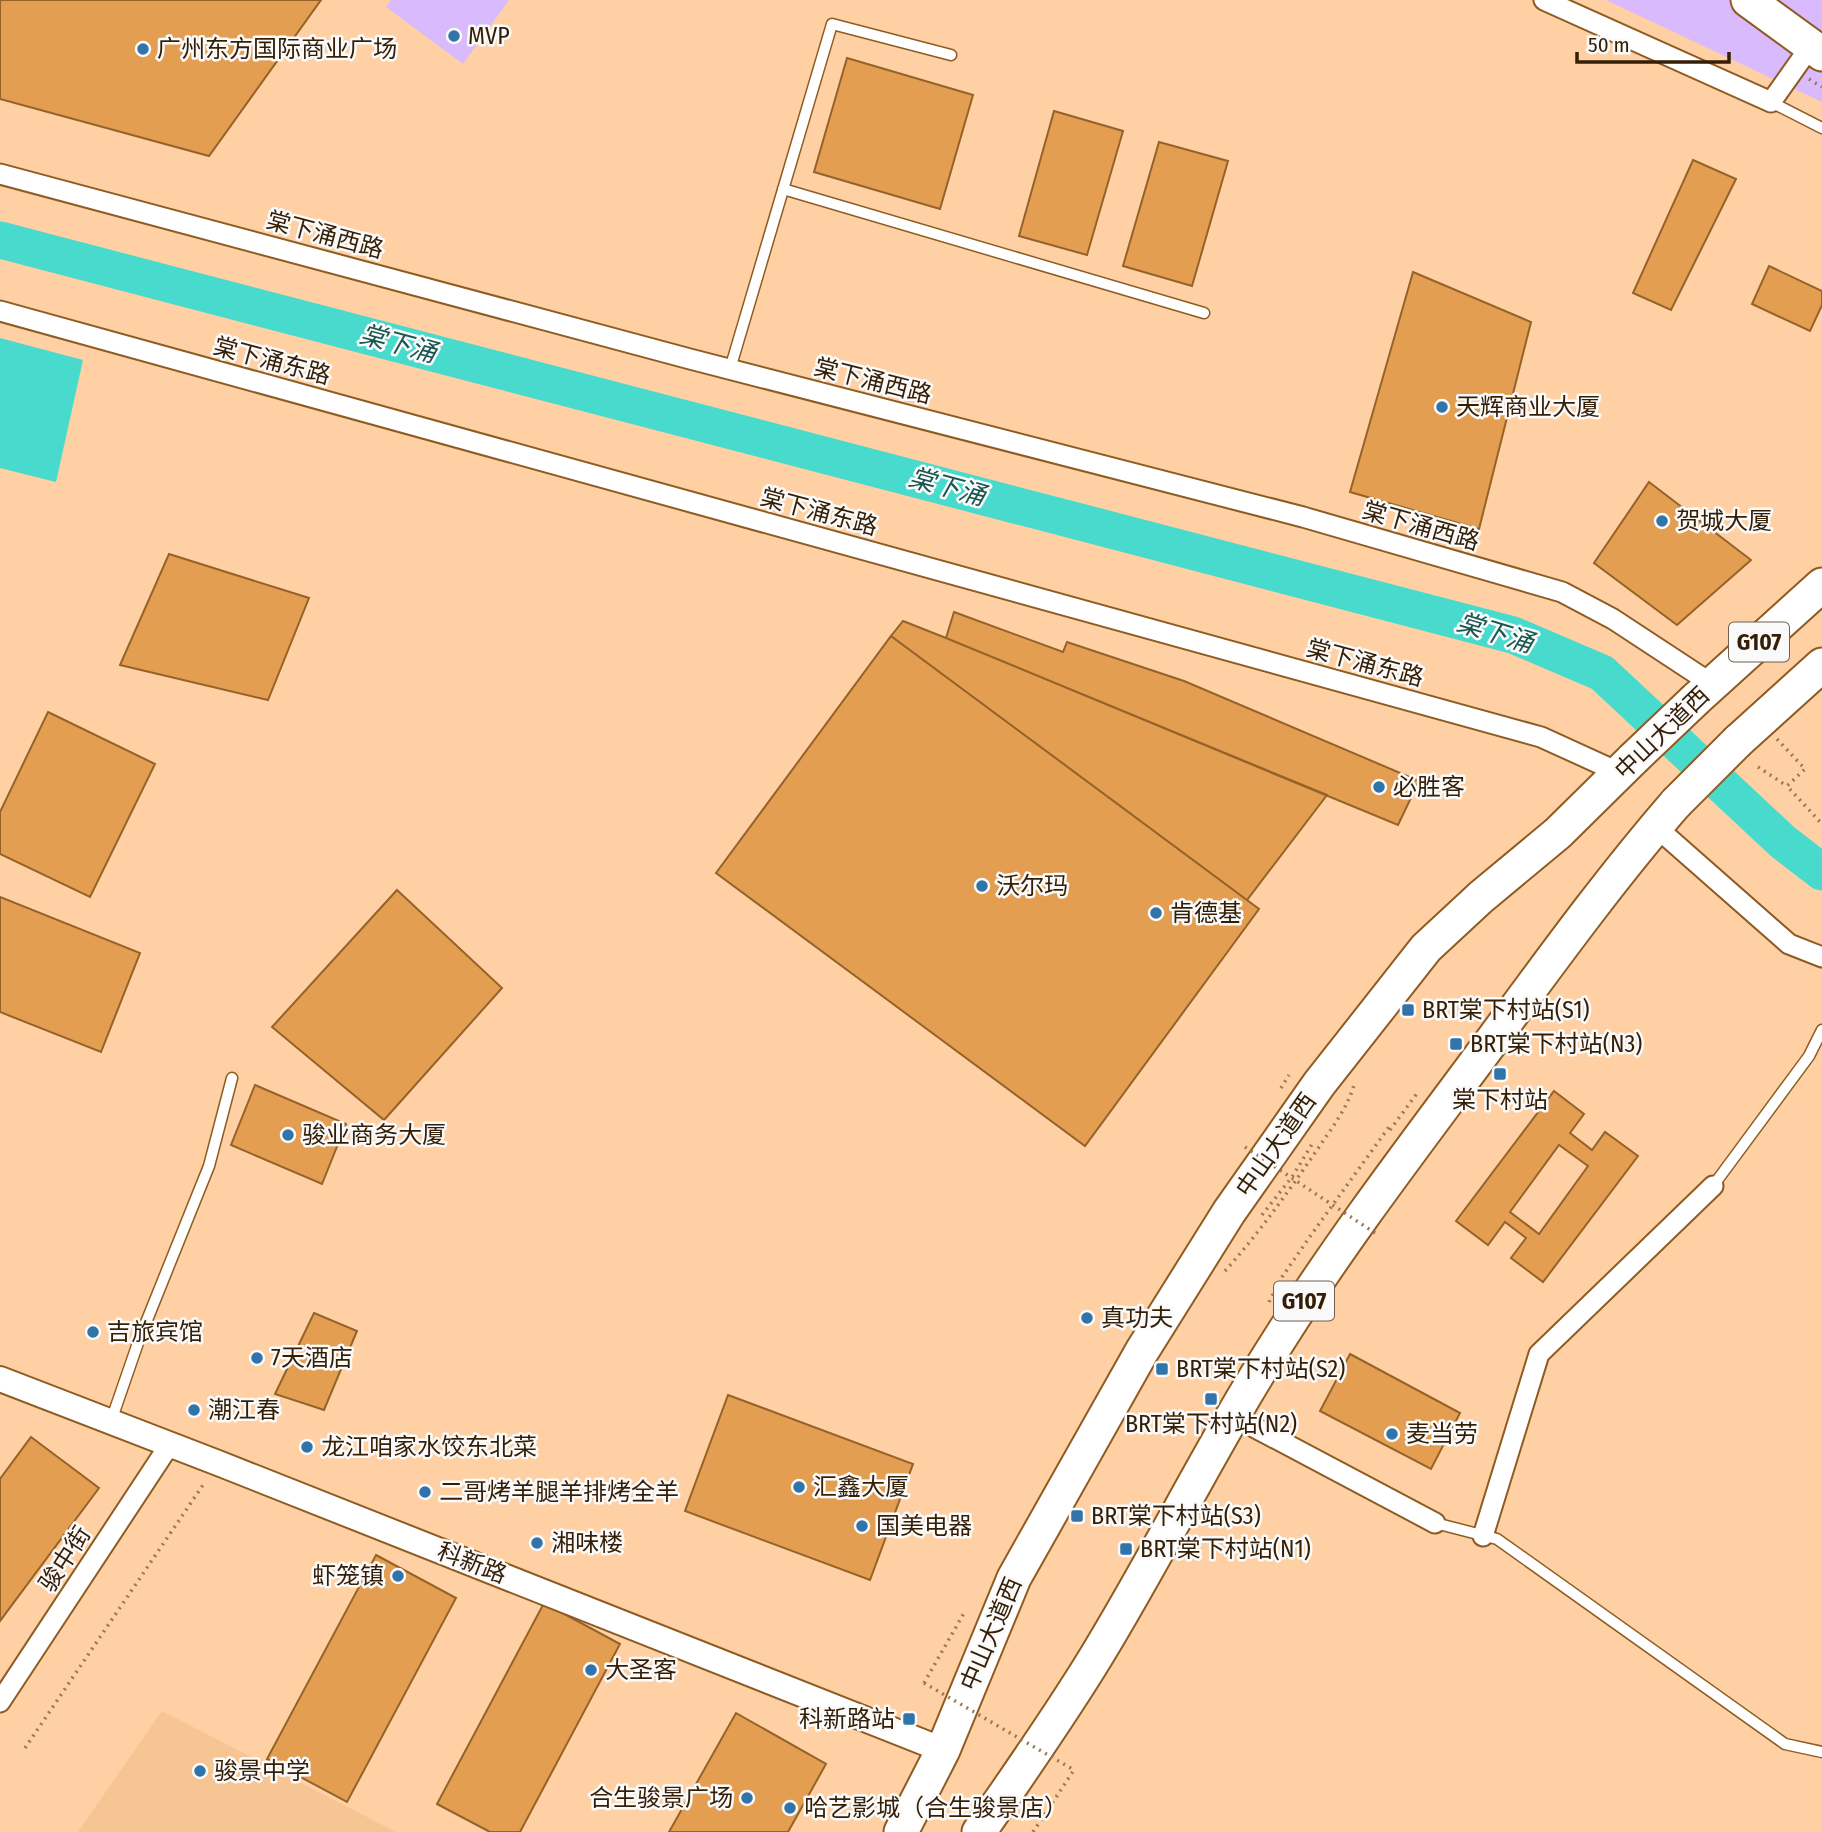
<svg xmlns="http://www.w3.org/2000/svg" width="1822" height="1832" viewBox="0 0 1822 1832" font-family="'Fira Sans Condensed','Noto Sans SC',sans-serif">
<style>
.built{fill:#f7c493}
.green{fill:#d9bafc}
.water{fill:#48dbcd}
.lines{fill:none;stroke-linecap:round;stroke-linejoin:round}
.river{stroke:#48dbcd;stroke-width:37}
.building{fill:#e49e52;stroke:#956229;stroke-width:2;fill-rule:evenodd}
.service-casing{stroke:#8e5c22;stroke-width:13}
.minor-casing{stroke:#8e5c22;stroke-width:23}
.tertiary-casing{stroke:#8e5c22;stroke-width:28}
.trunk-casing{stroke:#8e5c22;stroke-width:37}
.path{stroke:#9b7856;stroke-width:3.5;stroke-dasharray:2 5;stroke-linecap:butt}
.service{stroke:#fff;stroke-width:10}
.minor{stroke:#fff;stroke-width:19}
.tertiary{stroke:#fff;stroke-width:24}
.trunk{stroke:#fff;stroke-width:33}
.trunk-bridge-casing{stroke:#8e5c22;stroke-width:37;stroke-linecap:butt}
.path-bridge{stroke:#9b7856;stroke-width:3.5;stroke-dasharray:2 5;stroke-linecap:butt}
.trunk-bridge{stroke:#fff;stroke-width:33}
.poi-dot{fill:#3174aa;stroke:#fafafa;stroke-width:2.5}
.labels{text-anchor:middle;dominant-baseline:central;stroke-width:5;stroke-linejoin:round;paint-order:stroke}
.shield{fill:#fafafa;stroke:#6f604f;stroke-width:2}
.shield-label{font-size:23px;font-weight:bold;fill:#341e06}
.poi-label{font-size:24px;fill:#341e06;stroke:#fafafa;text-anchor:start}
.street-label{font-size:24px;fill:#341e06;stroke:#fafafa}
.water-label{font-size:26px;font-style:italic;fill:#1a5650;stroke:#fafafa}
</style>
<rect width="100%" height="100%" fill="#fed0a3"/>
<path class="built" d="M 162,1711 L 396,1832 L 78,1832 Z"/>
<path class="green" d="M 391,0 L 509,0 L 463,64 L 386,7 Z
M 1606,0 L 1822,0 L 1822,102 Z"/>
<path class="water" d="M 0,338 L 83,360 L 56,482 L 0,468 Z"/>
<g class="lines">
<path class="river" d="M 0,240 L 1513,635 L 1602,673 L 1783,842 L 1822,872"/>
</g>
<path class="building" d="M 0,0 L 321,0 L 209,156 L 0,99 Z
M 847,58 L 973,95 L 940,209 L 814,172 Z
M 1054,111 L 1123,131 L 1087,255 L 1019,236 Z
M 1159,142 L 1228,161 L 1192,286 L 1123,266 Z
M 1693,160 L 1736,179 L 1671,310 L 1633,293 Z
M 1769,266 L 1822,291 L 1822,305 L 1810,331 L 1752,304 Z
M 1413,272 L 1531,322 L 1479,529 L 1350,492 Z
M 1649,482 L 1751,560 L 1677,625 L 1594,563 Z
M 169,554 L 309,598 L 268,700 L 120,665 Z
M 954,612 L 1063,652 L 1067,642 L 1184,681 L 1419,781 L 1398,825 L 946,638 Z
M 903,621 L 946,638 L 1327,795 L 1247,900 L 891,636 Z
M 891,636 L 1259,909 L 1085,1146 L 716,873 Z
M 48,712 L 155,764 L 90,897 L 0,854 L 0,812 Z
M 397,890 L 502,988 L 384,1120 L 272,1027 Z
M 0,897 L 140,953 L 101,1052 L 0,1012 Z
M 255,1085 L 346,1124 L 322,1184 L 231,1145 Z
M 1554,1091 L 1584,1114 L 1570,1133 L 1592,1150 L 1605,1132 L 1638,1156 L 1543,1282 L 1511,1258 L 1526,1238 L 1505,1222 L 1488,1245 L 1456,1221 ZM 1559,1145 L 1588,1166 L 1539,1234 L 1510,1212 Z
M 314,1313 L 357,1331 L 324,1410 L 275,1394 Z
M 1350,1354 L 1460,1413 L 1431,1469 L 1320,1411 Z
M 728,1395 L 913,1464 L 870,1580 L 685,1511 Z
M 31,1437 L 99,1488 L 0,1621 L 0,1479 Z
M 376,1555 L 456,1598 L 347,1802 L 267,1759 Z
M 544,1603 L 620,1644 L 520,1832 L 490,1832 L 437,1804 Z
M 736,1713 L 826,1764 L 788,1832 L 669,1832 Z"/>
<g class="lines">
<defs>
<path id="service" d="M 1771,102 L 1822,128
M 783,189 L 1204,313
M 730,369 L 832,24 L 951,55
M 1713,1186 L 1809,1056 L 1822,1030
M 111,1421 L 139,1340 L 209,1166 L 232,1078
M 1435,1523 L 1497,1539 L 1785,1744 L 1822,1752"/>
<path id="minor" d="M 1544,0 L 1771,102 L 1810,47
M 0,174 L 690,359 L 1303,517 L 1562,592 L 1613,619 L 1712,684
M 0,311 L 1541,737 L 1620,773
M 1656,827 L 1789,944 L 1822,957
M 1233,1416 L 1435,1523
M 1483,1536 L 1539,1354 L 1713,1186
M 0,1702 L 170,1444"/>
<path id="tertiary" d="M 0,1379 L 218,1463 L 943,1750"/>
<path id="trunk" d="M 1748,0 L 1822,54
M 1696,699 L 1822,585
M 1738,741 L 1822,665
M 901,1832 L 943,1750 L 1014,1578 L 1142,1351 L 1229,1212 L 1319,1084 L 1426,948 L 1481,897 L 1558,833 L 1633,759
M 979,1832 C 1019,1774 1060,1716 1097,1655 C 1161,1550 1215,1439 1282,1335 C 1341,1242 1408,1154 1474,1065 C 1540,976 1604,886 1676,803"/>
</defs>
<use href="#service" class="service-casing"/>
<use href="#minor" class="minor-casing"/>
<use href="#tertiary" class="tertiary-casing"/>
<use href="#trunk" class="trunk-casing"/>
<path class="path" d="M 1809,79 L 1822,87
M 1777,739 L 1805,769 L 1787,786 L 1822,824
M 1758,767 L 1787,786
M 1281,1088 L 1289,1075
M 1390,1130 L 1418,1092
M 1262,1215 L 1292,1177 L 1314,1141
M 1225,1271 C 1259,1233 1288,1192 1317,1150 C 1331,1129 1347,1109 1354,1085
M 1269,1302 L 1282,1277 L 1311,1235 L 1389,1127
M 924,1683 L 964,1613
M 25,1748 L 205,1482
M 1033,1832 L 1074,1770"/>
<use href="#service" class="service"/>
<use href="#minor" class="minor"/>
<use href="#tertiary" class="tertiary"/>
<use href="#trunk" class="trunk"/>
<defs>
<path id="trunk-bridge" d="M 1633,759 L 1696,699
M 1676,803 L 1738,741"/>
</defs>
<use href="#trunk-bridge" class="trunk-bridge-casing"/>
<path class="path-bridge" d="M 1245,1147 L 1378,1235
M 924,1683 L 1074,1770"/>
<use href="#trunk-bridge" class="trunk-bridge"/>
</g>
<g class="poi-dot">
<circle cx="454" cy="36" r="7"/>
<circle cx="143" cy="49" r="7"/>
<circle cx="1442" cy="407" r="7"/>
<circle cx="1662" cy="521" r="7"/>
<circle cx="1379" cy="787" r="7"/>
<circle cx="982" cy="886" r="7"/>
<circle cx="1156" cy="913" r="7"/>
<rect x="1401" y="1003" width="14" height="14" rx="3.5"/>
<rect x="1449" y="1037" width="14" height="14" rx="3.5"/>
<rect x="1493" y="1067" width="14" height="14" rx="3.5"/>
<circle cx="288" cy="1135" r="7"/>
<circle cx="1087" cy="1318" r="7"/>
<circle cx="93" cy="1332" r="7"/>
<circle cx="257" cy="1358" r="7"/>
<rect x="1155" y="1362" width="14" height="14" rx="3.5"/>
<rect x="1204" y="1392" width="14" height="14" rx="3.5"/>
<circle cx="194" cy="1410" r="7"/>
<circle cx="1392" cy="1434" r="7"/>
<circle cx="307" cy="1447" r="7"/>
<circle cx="799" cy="1487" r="7"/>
<circle cx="425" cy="1492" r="7"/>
<rect x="1070" y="1509" width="14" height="14" rx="3.5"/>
<circle cx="862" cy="1526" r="7"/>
<circle cx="537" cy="1543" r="7"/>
<rect x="1119" y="1542" width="14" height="14" rx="3.5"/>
<circle cx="398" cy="1576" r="7"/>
<circle cx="591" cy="1670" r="7"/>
<rect x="902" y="1712" width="14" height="14" rx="3.5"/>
<circle cx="200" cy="1771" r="7"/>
<circle cx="747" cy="1798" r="7"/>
<circle cx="790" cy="1808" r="7"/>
</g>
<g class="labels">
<g class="shield">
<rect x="1729" y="622.5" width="60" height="39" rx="5"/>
<rect x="1274" y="1281.5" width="60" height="39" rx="5"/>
</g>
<g class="shield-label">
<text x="1759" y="642">G107</text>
<text x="1304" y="1301">G107</text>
</g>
<g class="poi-label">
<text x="468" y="36">MVP</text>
<text x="157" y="49">广州东方国际商业广场</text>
<text x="1456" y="407">天辉商业大厦</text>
<text x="1676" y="521">贺城大厦</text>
<text x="1393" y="787">必胜客</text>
<text x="996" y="886">沃尔玛</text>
<text x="1170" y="913">肯德基</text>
<text x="1422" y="1010">BRT棠下村站(S1)</text>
<text x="1470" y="1044">BRT棠下村站(N3)</text>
<text x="1500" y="1100" text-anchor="middle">棠下村站</text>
<text x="302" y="1135">骏业商务大厦</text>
<text x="1101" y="1318">真功夫</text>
<text x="107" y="1332">吉旅宾馆</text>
<text x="271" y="1358">7天酒店</text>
<text x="1176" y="1369">BRT棠下村站(S2)</text>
<text x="208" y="1410">潮江春</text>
<text x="1211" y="1424" text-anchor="middle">BRT棠下村站(N2)</text>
<text x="1406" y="1434">麦当劳</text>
<text x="321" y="1447">龙江咱家水饺东北菜</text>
<text x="813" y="1487">汇鑫大厦</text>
<text x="439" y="1492">二哥烤羊腿羊排烤全羊</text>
<text x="1091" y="1516">BRT棠下村站(S3)</text>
<text x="876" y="1526">国美电器</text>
<text x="551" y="1543">湘味楼</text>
<text x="1140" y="1549">BRT棠下村站(N1)</text>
<text x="384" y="1576" text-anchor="end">虾笼镇</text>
<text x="605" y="1670">大圣客</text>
<text x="895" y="1719" text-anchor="end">科新路站</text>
<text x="214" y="1771">骏景中学</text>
<text x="733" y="1798" text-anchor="end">合生骏景广场</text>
<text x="804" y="1808">哈艺影城（合生骏景店）</text>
</g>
<g class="street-label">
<text transform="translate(325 235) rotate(15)">棠下涌西路</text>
<text transform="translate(272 361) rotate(15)">棠下涌东路</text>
<text transform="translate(873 381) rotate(14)">棠下涌西路</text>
<text transform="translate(819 512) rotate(15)">棠下涌东路</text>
<text transform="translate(1421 526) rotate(16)">棠下涌西路</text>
<text transform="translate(1365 663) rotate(15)">棠下涌东路</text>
<text transform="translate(1662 733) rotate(-44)">中山大道西</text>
<text transform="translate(1276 1145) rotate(-55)">中山大道西</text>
<text transform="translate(65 1559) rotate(-57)">骏中街</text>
<text transform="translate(472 1563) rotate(21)">科新路</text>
<text transform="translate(991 1634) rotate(-67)">中山大道西</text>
</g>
<g class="water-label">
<text transform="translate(398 344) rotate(15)">棠下涌</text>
<text transform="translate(947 487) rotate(15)">棠下涌</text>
<text transform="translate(1495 633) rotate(17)">棠下涌</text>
</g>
</g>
<path d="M1577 52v10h152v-10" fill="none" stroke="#341e06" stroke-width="3.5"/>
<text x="1588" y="52" font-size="21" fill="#341e06" stroke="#fafafa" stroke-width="5" paint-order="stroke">50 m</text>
</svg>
